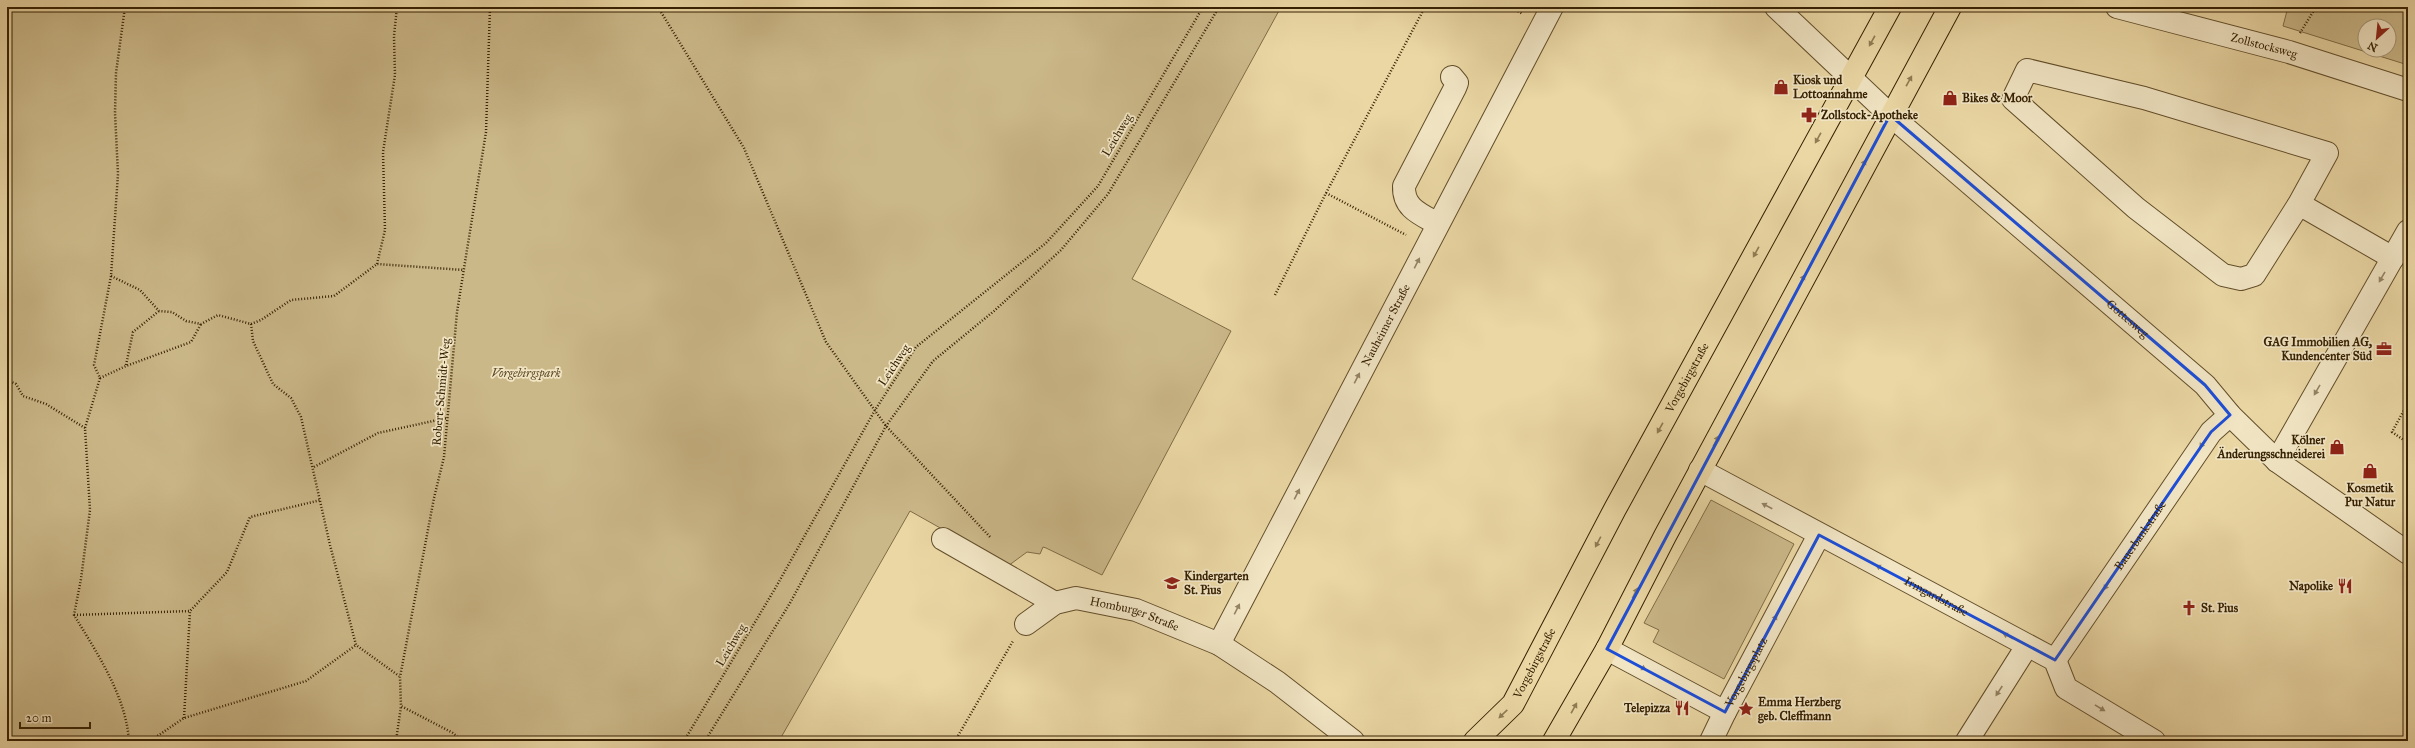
<svg xmlns="http://www.w3.org/2000/svg" width="2415" height="748" viewBox="0 0 2415 748" font-family="'IM FELL Great Primer',serif">
<style>
.green{fill:#cbb889;stroke:#806c46;fill-rule:evenodd}
.lines{fill:none;stroke-linecap:round;stroke-linejoin:round}
.minor-casing{stroke:#634e2b;stroke-width:24}
.major-casing{stroke:#362103;stroke-width:24}
.path{stroke:#362103;stroke-width:2.5;stroke-dasharray:1 2;stroke-linecap:butt}
.minor{stroke:#f1e5c4;stroke-width:22}
.major{stroke:#ead7a4;stroke-width:22}
.oneway{fill:#907c54}
.oneway2{fill:#948364}
.marked{fill:none;stroke:#1d4ed8;stroke-width:3;stroke-linejoin:round}
.labels{text-anchor:middle;dominant-baseline:central;stroke-width:3.5;stroke-linejoin:round;paint-order:stroke}
.street-label{font-size:12px;fill:#362103;stroke:#f1e5c4}
.poi-label{font-size:12px;font-weight:bold;fill:#362103;stroke:#f1e5c4;text-anchor:start}
.park-label{font-size:12px;font-style:italic;fill:#5b4724;stroke:#f1e5c4}
</style>
<rect width="100%" height="100%" fill="#ead7a4"/>
<filter id="stains"><feTurbulence type="fractalNoise" baseFrequency=".005" numOctaves="4"/><feColorMatrix values="0 0 0 0 .2 0 0 0 0 .09 0 0 0 0 .02 0 0 0 .5 -.17"/></filter>
<radialGradient id="worn" r=".72"><stop offset=".6" stop-color="#630" stop-opacity="0"/><stop offset="1" stop-color="#630" stop-opacity=".3"/></radialGradient>
<path class="green" d="M 7,7 L 1281,7 L 1132,279 L 1231,331 L 1102,575 L 1046,548 L 1043,547 L 1040,554 L 1027,552 L 1008,566 L 910,511 L 779,741 L 7,741 Z
M 2288,7 L 2408,7 L 2408,65 L 2283,26 ZM 2365,26 L 2389,26 L 2389,50 L 2365,50 Z
M 1711,500 L 1794,544 L 1724,679 L 1653,642 L 1659,630 L 1644,623 Z"/>
<g class="lines">
<defs>
<g id="minor">
<path id="s1" d="M 1776,7 L 1890,115 L 2205,385 L 2230,415 L 2277,461 L 2408,553"/>
<path id="s2" d="M 2117,7 L 2289,52 L 2408,90"/>
<path d="M 2299,204 L 2327,153 L 2144,98 L 2027,70 L 2013,99 L 2136,208 L 2223,275 L 2241,279 L 2254,275 L 2299,204 L 2393,258"/>
<path d="M 1438,224 C 1420,214 1403,208 1404,186 L 1455,88 L 1457,83 L 1452,77"/>
<path d="M 2277,461 L 2408,231"/>
<path id="s3" d="M 1700,470 L 2055,660 L 2066,688 L 2154,741"/>
<path d="M 943,539 L 1055,603"/>
<path id="s4" d="M 1026,624 L 1055,603 L 1076,598 L 1136,610 L 1219,644 L 1277,682 L 1353,741"/>
<path id="s5" d="M 1219,644 L 1552,7"/>
<path id="s6" d="M 1607,649 L 1725,712 L 1819,535"/>
<path id="s7" d="M 2055,660 L 2211,432 L 2230,415"/>
<path d="M 1711,741 L 1725,712"/>
<path d="M 1967,741 L 2027,646"/>
</g>
<g id="major">
<path id="s8" d="M 1475,741 L 1513,704 L 1615,509 L 1890,7"/>
<path d="M 1554,741 L 1607,649 L 1665,536 L 1950,7"/>
</g>
</defs>
<use href="#minor" class="minor-casing"/>
<use href="#major" class="major-casing"/>
<path class="path" d="M 125,7 L 116,73 L 115,113 L 118,174 L 111,276 L 94,365 L 100,378 L 85,428 L 90,510 L 81,579 L 74,615 C 97,653 126,696 129,741
M 658,7 L 744,148 L 826,342 L 886,426 L 991,538
M 1510,7 L 1523,14
M 2300,33 L 2316,7
M 1326,193 L 1406,235
M 377,264 L 385,230 L 383,152 L 395,75 L 394,36 L 397,7
M 111,276 L 140,290 L 159,311 L 172,312 L 186,321 L 201,324 L 218,315 L 251,324 L 261,320 L 291,300 L 334,296 L 377,264 L 464,270
M 1275,295 L 1326,193 L 1425,7
M 251,324 L 253,341 L 273,384 L 291,398 L 301,417 L 330,545 L 356,645 L 399,676
M 126,365 L 133,332 L 159,311
M 100,378 L 126,366 L 191,342 L 201,324
M 7,380 L 16,384 L 23,396 L 46,404 L 85,428
M 2408,403 L 2392,432 L 2408,443
M 314,467 L 378,433 L 447,418
M 74,615 L 190,611
M 184,718 L 190,611 L 227,572 L 250,517 L 321,500
M 150,741 L 184,718 L 306,681 L 356,645
M 396,741 L 401,706
M 462,741 L 453,733 L 401,706 L 400,677 L 434,498 L 444,457 L 457,312 L 486,132 L 490,7
M 684,741 L 776,587 L 875,410 L 916,347 L 1046,243 L 1098,186 L 1203,7
M 705,741 L 790,603 L 886,426 L 933,361 L 994,311 L 1061,250 L 1108,194 L 1219,7
M 955,741 L 1013,641"/>
<use href="#minor" class="minor"/>
<use href="#major" class="major"/>
</g>
<defs><path id="oneway-solid" d="M-6-.8H1V-3.2L6.5 0L1 3.2V.8H-6Z"/></defs>
<g class="oneway">
<use href="#oneway-solid" transform="translate(1872 41) rotate(119)"/>
<use href="#oneway-solid" transform="translate(1909 81) rotate(-61)"/>
<use href="#oneway-solid" transform="translate(1818 138) rotate(119)"/>
<use href="#oneway-solid" transform="translate(1863 165) rotate(-62)"/>
<use href="#oneway-solid" transform="translate(1756 252) rotate(119)"/>
<use href="#oneway-solid" transform="translate(1802 280) rotate(-62)"/>
<use href="#oneway-solid" transform="translate(1660 428) rotate(119)"/>
<use href="#oneway-solid" transform="translate(1716 441) rotate(-62)"/>
<use href="#oneway-solid" transform="translate(1598 542) rotate(118)"/>
<use href="#oneway-solid" transform="translate(1635 593) rotate(-63)"/>
<use href="#oneway-solid" transform="translate(1574 708) rotate(-61)"/>
<use href="#oneway-solid" transform="translate(1503 714) rotate(136)"/>
</g>
<g class="oneway2">
<use href="#oneway-solid" transform="translate(1417 263) rotate(-63)"/>
<use href="#oneway-solid" transform="translate(2382 277) rotate(120)"/>
<use href="#oneway-solid" transform="translate(1357 378) rotate(-63)"/>
<use href="#oneway-solid" transform="translate(2317 390) rotate(120)"/>
<use href="#oneway-solid" transform="translate(2203 443) rotate(124)"/>
<use href="#oneway-solid" transform="translate(1297 494) rotate(-63)"/>
<use href="#oneway-solid" transform="translate(1767 506) rotate(-152)"/>
<use href="#oneway-solid" transform="translate(1881 568) rotate(-152)"/>
<use href="#oneway-solid" transform="translate(2107 585) rotate(124)"/>
<use href="#oneway-solid" transform="translate(1237 609) rotate(-63)"/>
<use href="#oneway-solid" transform="translate(1774 620) rotate(-62)"/>
<use href="#oneway-solid" transform="translate(2008 636) rotate(-152)"/>
<use href="#oneway-solid" transform="translate(1641 667) rotate(28)"/>
<use href="#oneway-solid" transform="translate(1999 691) rotate(123)"/>
<use href="#oneway-solid" transform="translate(2100 708) rotate(31)"/>
</g>
<path class="marked" d="M 1890,115 L 2205,385 L 2230,415 L 2211,432 L 2055,660 L 1819,535 L 1725,712 L 1607,649 Z"/>
<defs>
<symbol id="shop-bare" viewBox="-9 -9 18 18"><path d="M-5-2.5h2.3a2.7 3.5 0 0 1 5.4 0H5L5.5 6h-11ZM-1.5-2.5h3a1.5 2.3 0 0 0-3 0Z" fill="#8f2418" stroke="#f1e5c4" stroke-width="2.5" paint-order="stroke"/></symbol>
<symbol id="pharmacy-bare" viewBox="-9 -9 18 18"><path d="M-2-6h4v4h4v4h-4v4h-4v-4h-4v-4h4Z" fill="#8f2418" stroke="#f1e5c4" stroke-width="2.5" paint-order="stroke"/></symbol>
<symbol id="office-bare" viewBox="-9 -9 18 18"><path d="M-6-3h4V-5.5h4V-3h4V5H-6ZM-1-4.5V-3h2v-1.5ZM-6 0V1H6V0Z" fill="#8f2418" stroke="#f1e5c4" stroke-width="2.5" paint-order="stroke"/></symbol>
<symbol id="school-bare" viewBox="-9 -9 18 18"><path d="M0-5L7-2L0 1L-7-2ZM-4 1L0 2.5L4 1V4Q0 6-4 4Z" fill="#8f2418" stroke="#f1e5c4" stroke-width="2.5" paint-order="stroke"/></symbol>
<symbol id="restaurant-bare" viewBox="-9 -9 18 18"><path d="M-5-6h1v4h1v-4h1v4h1v-4h1v5L-1.5 .5V6h-2V.5L-5-1ZM5-6V6H3V1.5H1.5Q1.5-4 5-6Z" fill="#8f2418" stroke="#f1e5c4" stroke-width="2.5" paint-order="stroke"/></symbol>
<symbol id="church-bare" viewBox="-9 -9 18 18"><path d="M-1.2-6h2.4v3.5h3.3v2.4h-3.3V6h-2.4V-.1h-3.3v-2.4h3.3Z" fill="#8f2418" stroke="#f1e5c4" stroke-width="2.5" paint-order="stroke"/></symbol>
<symbol id="sight-bare" viewBox="-9 -9 18 18"><path d="M0-6L1.8-2.2L6-1.7L2.9 1.2L3.7 5.4L0 3.3L-3.7 5.4L-2.9 1.2L-6-1.7L-1.8-2.2Z" fill="#8f2418" stroke="#f1e5c4" stroke-width="2.5" paint-order="stroke"/></symbol>
</defs>
<g fill-rule="evenodd">
<use href="#shop-bare" x="1770" y="76" width="22" height="22"/>
<use href="#shop-bare" x="1939" y="87" width="22" height="22"/>
<use href="#pharmacy-bare" x="1798" y="104" width="22" height="22"/>
<use href="#office-bare" x="2373" y="338" width="22" height="22"/>
<use href="#shop-bare" x="2326" y="436" width="22" height="22"/>
<use href="#shop-bare" x="2359" y="460" width="22" height="22"/>
<use href="#school-bare" x="1161" y="572" width="22" height="22"/>
<use href="#restaurant-bare" x="2334" y="575" width="22" height="22"/>
<use href="#church-bare" x="2178" y="597" width="22" height="22"/>
<use href="#restaurant-bare" x="1671" y="697" width="22" height="22"/>
<use href="#sight-bare" x="1735" y="698" width="22" height="22"/>
</g>
<g class="labels">
<g class="street-label">
<text stroke="none"><textPath href="#s2" startOffset="152">Zollstocksweg</textPath></text>
<text transform="translate(1117 135) rotate(-59)">Leichweg</text>
<text stroke="none"><textPath href="#s1" startOffset="470">Gottesweg</textPath></text>
<text stroke="none"><textPath href="#s5" startOffset="360">Nauheimer Straße</textPath></text>
<text transform="translate(894 365) rotate(-56)">Leichweg</text>
<text stroke="none"><textPath href="#s8" startOffset="423">Vorgebirgstraße</textPath></text>
<text transform="translate(441 392) rotate(-85)">Robert-Schmidt-Weg</text>
<text stroke="none"><textPath href="#s7" startOffset="151">Bauerbankstraße</textPath></text>
<text stroke="none"><textPath href="#s3" startOffset="268">Irmgardstraße</textPath></text>
<text stroke="none"><textPath href="#s4" startOffset="118">Homburger Straße</textPath></text>
<text transform="translate(731 645) rotate(-59)">Leichweg</text>
<text stroke="none"><textPath href="#s8" startOffset="99">Vorgebirgstraße</textPath></text>
<text stroke="none"><textPath href="#s6" startOffset="179">Vorgebirgsplatz</textPath></text>
</g>
<g class="poi-label">
<text x="1793" y="80">Kiosk und<tspan x="1793" dy="14">Lottoannahme</tspan></text>
<text x="1962" y="98">Bikes &amp; Moor</text>
<text x="1821" y="115">Zollstock-Apotheke</text>
<text x="2372" y="342" text-anchor="end">GAG Immobilien AG,<tspan x="2372" dy="14">Kundencenter Süd</tspan></text>
<text x="2325" y="440" text-anchor="end">Kölner<tspan x="2325" dy="14">Änderungsschneiderei</tspan></text>
<text x="2370" y="488" text-anchor="middle">Kosmetik<tspan x="2370" dy="14">Pur Natur</tspan></text>
<text x="1184" y="576">Kindergarten<tspan x="1184" dy="14">St. Pius</tspan></text>
<text x="2333" y="586" text-anchor="end">Napolike</text>
<text x="2201" y="608">St. Pius</text>
<text x="1758" y="702">Emma Herzberg<tspan x="1758" dy="14">geb. Cleffmann</tspan></text>
<text x="1670" y="708" text-anchor="end">Telepizza</text>
</g>
<g class="park-label">
<text x="526" y="373">Vorgebirgspark</text>
</g>
</g>
<rect width="2415" height="748" fill="none" stroke="#ead7a4" stroke-width="24"/>
<rect x="8" y="8" width="2399" height="732" fill="none" stroke="#362103" stroke-width="2"/>
<rect x="12" y="12" width="2391" height="724" fill="none" stroke="#362103"/>
<g transform="translate(2377 38) rotate(207)"><circle r="19" fill="#f1e5c4" stroke="#a69777"/>
<path d="M0-3L7 15L0 10L-7 15Z" fill="#8f2418"/>
<text y="-6" font-size="11" font-weight="bold" text-anchor="middle" fill="#362103">N</text>
</g>
<path d="M20 722v6h70v-6" fill="none" stroke="#362103" stroke-width="2"/>
<text x="26" y="722" font-size="12" fill="#362103" stroke="#f1e5c4" stroke-width="3" paint-order="stroke">20 m</text>
<rect width="100%" height="100%" filter="url(#stains)"/>
<rect width="100%" height="100%" fill="url(#worn)"/>
</svg>
